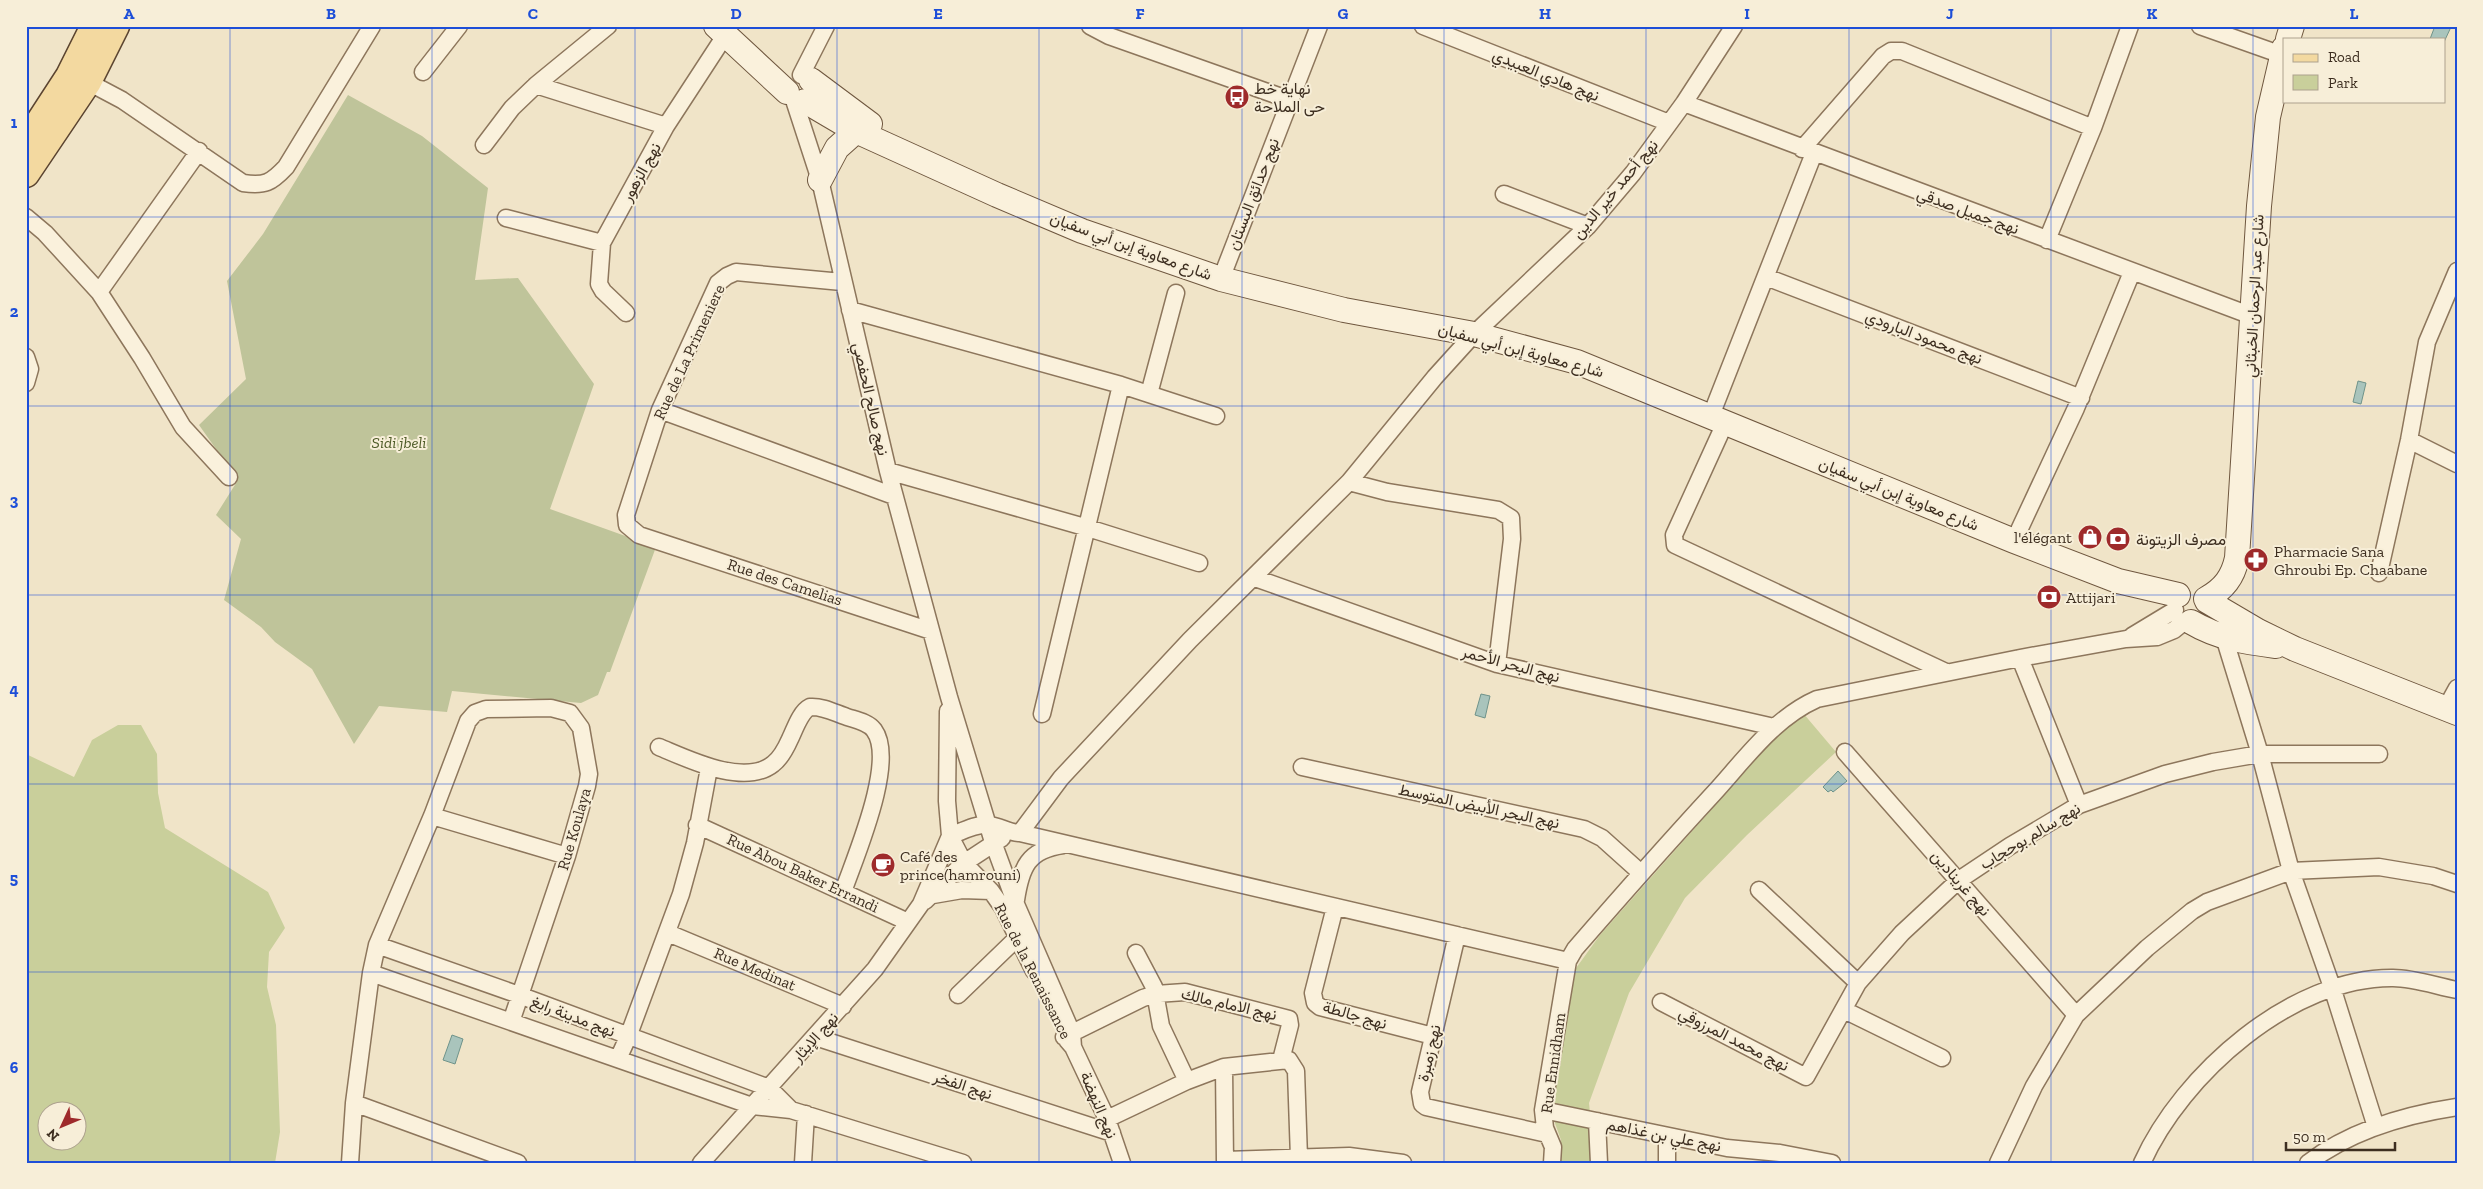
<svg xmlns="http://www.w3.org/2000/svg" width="2483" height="1189" viewBox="0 0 2483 1189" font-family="'Zilla Slab',Vazirmatn,serif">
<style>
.green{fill:#c9cf9b;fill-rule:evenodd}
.cemetery{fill:#bfc49a}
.water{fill:#a9c4bc;stroke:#6f938a}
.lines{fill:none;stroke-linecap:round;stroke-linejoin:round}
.street-casing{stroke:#8d765c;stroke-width:19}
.secondary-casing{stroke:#6f573f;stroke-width:26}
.primary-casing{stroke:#5b4430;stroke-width:29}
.street{stroke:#faf1dc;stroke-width:16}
.secondary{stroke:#faf1dc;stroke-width:24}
.primary{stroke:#f3d9a0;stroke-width:26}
.grid{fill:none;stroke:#1d4ed8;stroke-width:1;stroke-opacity:0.55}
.labels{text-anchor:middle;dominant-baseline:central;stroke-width:4;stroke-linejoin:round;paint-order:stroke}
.street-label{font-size:16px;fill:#3d2e20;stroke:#f7eed8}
.poi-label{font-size:16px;fill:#3d2e20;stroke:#f7eed8;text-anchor:start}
.park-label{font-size:16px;font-style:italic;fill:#4d5a26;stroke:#f7eed8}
.neatline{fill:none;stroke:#1d4ed8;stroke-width:2}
.grid-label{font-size:16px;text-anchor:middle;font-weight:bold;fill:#1d4ed8}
</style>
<rect width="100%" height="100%" fill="#f0e4c8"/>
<path class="green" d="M 1803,713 L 1836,752 L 1747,835 L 1685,898 L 1629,993 L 1589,1103 L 1595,1163 L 1558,1163 L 1561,1140 L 1551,1112 L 1571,975 L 1600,935 L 1780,732 Z
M 118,725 L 141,725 L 157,754 L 158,793 L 165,828 L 268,892 L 285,928 L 269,952 L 267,987 L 276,1025 L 280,1132 L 275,1163 L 26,1163 L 26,754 L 74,777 L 92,740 ZM 48,1112 L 78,1112 L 78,1142 L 48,1142 Z"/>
<path class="cemetery" d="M 348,95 L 422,136 L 488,188 L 475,280 L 518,278 L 594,384 L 550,509 L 656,547 L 610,672 L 607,672 L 598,695 L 581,703 L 452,691 L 447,712 L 379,706 L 354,744 L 312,669 L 275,642 L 261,627 L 224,600 L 241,539 L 216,515 L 238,480 L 199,425 L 246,379 L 227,281 L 263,234 Z"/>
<path class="water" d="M 2435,26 L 2451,27 L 2444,42 L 2444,39 L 2430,39 Z
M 2358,381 L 2366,383 L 2361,404 L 2353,402 Z
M 1481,694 L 1490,696 L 1485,718 L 1475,715 Z
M 1838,771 L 1847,781 L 1833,792 L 1831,790 L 1828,792 L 1823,787 Z
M 452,1035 L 463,1039 L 455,1064 L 443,1060 Z"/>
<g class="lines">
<defs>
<path id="street" d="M 1090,26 L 1109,36 L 1290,100
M 1423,26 L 1669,123
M 2200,26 L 2282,55
M 423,72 L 459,26
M 801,75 L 826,26
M 88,82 L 122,100 L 243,183 C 265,186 271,183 286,167 L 372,26
M 536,85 L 666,126
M 794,100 L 820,180 L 888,471 L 949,697 L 993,842 L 1015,902 L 1072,1033 L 1073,1047
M 1684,103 L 2252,316
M 484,145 L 512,108 L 536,85 L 608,26
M 1802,149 L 1883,56 L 1891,51 L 1902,51 L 2093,128
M 199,151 L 99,292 L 142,358 L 183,427 L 229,477
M 1504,194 L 1588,226
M 26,217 L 45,233 L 99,292
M 506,218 L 602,243
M 2047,240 L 2093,128 L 2130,26
M 1766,277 L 2081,398
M 1221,279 L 1319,26
M 842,282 L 736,272 L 727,276 L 718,283 L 660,410 L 626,515 L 627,525 L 639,535 L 931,631
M 850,310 L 1121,385 L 1216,416
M 626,313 L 603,291 L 599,284 L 602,243 L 666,126 L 726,34
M 26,357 L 30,369 L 26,383
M 1149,394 L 1176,293
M 660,410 L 894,496
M 1710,418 L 1814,153
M 1725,423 L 1674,535 L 1675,545 L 1946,672
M 2409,440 L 2457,464
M 888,471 L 1088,528 L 1199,563
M 1349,482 L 1387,492 L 1498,510 L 1511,518 L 1512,539 L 1497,664
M 2014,541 L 2076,408 L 2132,272
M 2379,573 L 2409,440 L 2427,342 L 2457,271
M 1255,578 L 1497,664 L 1774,727
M 2132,636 L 2175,610
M 2224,637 L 2260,754 L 2291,871 L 2332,987 L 2376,1127
M 2020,658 L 2079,805
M 2446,708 L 2457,688
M 948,711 L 947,801 L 950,836 L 964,863 L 991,891 L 1003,908 L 1034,971
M 1042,714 L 1121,385
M 659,747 C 688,759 744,787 773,764 C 781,758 786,748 790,739 C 795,729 800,712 810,707 C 823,706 835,713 847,717 C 856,720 868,722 874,730 C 897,761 855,857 843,892
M 1845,752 L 2076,1015
M 1302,767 L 1584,829 L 1602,838 L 1641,873
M 432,816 L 567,856
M 697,825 L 908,922
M 1020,833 L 1061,778 L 1190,640 L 1349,482 L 1435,377 L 1474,334 L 1588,226 L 1633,173 L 1684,103 L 1734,26
M 1759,890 L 1858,983
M 933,895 L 962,890 L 991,891
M 1016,900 C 1021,867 1028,850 1063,845
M 925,901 L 964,863 L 1002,838
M 1335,907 L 1313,993 L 1315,1003 L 1320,1007 L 1433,1036
M 668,933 L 843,1006
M 1457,935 L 1420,1092 L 1422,1104 L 1426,1107 L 1547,1134
M 377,945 L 519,995 L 769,1088 L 791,1110
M 1136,953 L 1154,987 L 1161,1026 L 1187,1081
M 371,973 L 752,1106 L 791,1110 L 963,1163
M 958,995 L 1018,937
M 1661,1002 L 1806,1077 L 1858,983 L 1902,933 L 1959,880 L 2010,846 L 2079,805 L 2165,774 L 2213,762 L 2260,754 L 2379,754
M 1844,1010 L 1942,1058
M 815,1037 L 1112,1133
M 1064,1037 L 1143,998 L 1156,994 L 1185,992 L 1289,1019 L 1290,1025 L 1281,1060
M 1067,1040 L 1073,1047 L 1107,1119 L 1122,1163
M 618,1059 L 628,1037 L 681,894 L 695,843 L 709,768
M 1224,1067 L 1225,1163
M 354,1103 L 518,1163
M 1543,1110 L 1727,1148 L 1780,1153 L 1832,1163
M 1107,1119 L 1187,1081 L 1224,1067 L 1289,1060 L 1296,1071 L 1299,1158
M 1597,1121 L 1599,1163
M 1225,1160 L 1349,1156 L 1403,1163
M 350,1163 L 354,1103 L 371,973 L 377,945 L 432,816 L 468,721 L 475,713 L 486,709 L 551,708 L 570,713 L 581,728 L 589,774 L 587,786 L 567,856 L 511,1022
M 701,1163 L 875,969 L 921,904 L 950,836 C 961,832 976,823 989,825 C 1000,826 1009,833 1020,833 L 1568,961
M 803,1163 L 806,1114
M 1552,1163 L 1553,1147 L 1545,1128 L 1543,1110 L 1568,961 L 1575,949 C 1621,896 1667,844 1714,793 C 1745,759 1774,718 1817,699 L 2020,658 L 2126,639 L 2157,637 L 2174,630 L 2185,621
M 1667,1163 L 1667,1136
M 1998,1163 L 2034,1086 L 2076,1015 L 2147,948 L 2192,911 L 2207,902 L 2291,871 L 2379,867 L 2433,876 L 2457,884
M 2142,1163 C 2182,1074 2292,977 2393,978 C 2414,978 2436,986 2457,990
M 2308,1163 C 2350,1131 2404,1115 2457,1107"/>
<path id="secondary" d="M 716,26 L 787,92
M 2288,39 L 2292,26
M 811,80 L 870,124
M 805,101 L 856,131 L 997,195 L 1082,231 L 1221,279 L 1344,310 L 1474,334 L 1577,362 L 2014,541 L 2118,581 L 2178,595
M 820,180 L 837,148 L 856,131
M 2206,599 C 2224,589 2233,577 2237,558 L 2259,206 L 2268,117 L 2284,48
M 2207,601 L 2258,631 L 2295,649 L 2457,713
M 2191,622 C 2218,638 2245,642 2276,646"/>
<path id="primary" d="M 26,142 L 69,76 L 94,26
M 26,174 L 88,82 L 116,26"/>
</defs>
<use href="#street" class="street-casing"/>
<use href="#secondary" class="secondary-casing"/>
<use href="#primary" class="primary-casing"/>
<use href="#street" class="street"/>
<use href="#secondary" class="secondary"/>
<use href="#primary" class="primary"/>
</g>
<path class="grid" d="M 230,26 L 230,1163M 432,26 L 432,1163M 635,26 L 635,1163M 837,26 L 837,1163M 1039,26 L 1039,1163M 1242,26 L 1242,1163M 1444,26 L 1444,1163M 1646,26 L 1646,1163M 1849,26 L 1849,1163M 2051,26 L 2051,1163M 2253,26 L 2253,1163M 26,217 L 2457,217M 26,406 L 2457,406M 26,595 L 2457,595M 26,784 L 2457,784M 26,972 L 2457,972"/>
<defs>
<symbol id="bus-disc" viewBox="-11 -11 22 22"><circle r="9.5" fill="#9e2a2b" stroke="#f7eed8"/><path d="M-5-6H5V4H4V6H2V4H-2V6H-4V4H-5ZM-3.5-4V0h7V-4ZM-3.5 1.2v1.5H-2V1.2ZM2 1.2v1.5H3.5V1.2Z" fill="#fff"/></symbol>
<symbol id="shop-disc" viewBox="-11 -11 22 22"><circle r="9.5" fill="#9e2a2b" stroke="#f7eed8"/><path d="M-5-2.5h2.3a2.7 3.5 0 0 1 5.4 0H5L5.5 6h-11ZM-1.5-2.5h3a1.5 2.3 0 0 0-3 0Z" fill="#fff"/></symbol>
<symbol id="bank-disc" viewBox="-11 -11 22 22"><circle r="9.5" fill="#9e2a2b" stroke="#f7eed8"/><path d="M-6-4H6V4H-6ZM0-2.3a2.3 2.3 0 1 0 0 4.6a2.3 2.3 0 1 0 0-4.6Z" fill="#fff"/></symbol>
<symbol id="pharmacy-disc" viewBox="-11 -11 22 22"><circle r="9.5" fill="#9e2a2b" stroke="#f7eed8"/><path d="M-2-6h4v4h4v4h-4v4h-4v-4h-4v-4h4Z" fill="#fff"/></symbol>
<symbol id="cafe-disc" viewBox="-11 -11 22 22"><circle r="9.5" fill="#9e2a2b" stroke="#f7eed8"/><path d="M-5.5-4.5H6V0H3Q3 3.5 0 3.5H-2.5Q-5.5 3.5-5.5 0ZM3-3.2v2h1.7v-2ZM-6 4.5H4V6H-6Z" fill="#fff"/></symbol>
</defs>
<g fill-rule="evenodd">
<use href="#bus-disc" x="1223" y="83" width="28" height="28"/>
<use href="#shop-disc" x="2076" y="523" width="28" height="28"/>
<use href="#bank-disc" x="2104" y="525" width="28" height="28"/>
<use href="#pharmacy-disc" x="2242" y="546" width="28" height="28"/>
<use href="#bank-disc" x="2035" y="583" width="28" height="28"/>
<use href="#cafe-disc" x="869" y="851" width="28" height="28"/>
</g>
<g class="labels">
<g class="street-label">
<text transform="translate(1546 75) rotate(22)">نهج هادي العبيدي</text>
<text transform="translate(641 172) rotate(-61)">نهج الزهور</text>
<text transform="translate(1615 189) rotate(-50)">نهج أحمد خير الدين</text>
<text transform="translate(1253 194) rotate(-69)">نهج حدائق البستان</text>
<text transform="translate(1968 211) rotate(20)">نهج جميل صدقي</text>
<text transform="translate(1131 246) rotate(20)">شارع معاوية إبن أبي سفيان</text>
<text transform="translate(2254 296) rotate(-87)">شارع عبد الرحمان الخبثاني</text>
<text transform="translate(1924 337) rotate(21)">نهج محمود البارودي</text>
<text transform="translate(1521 350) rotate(15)">شارع معاوية إبن أبي سفيان</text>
<text transform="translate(689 352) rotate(-65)">Rue de La Primeniere</text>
<text transform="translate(871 399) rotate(77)">نهج صالح الحفصي</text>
<text transform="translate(1899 494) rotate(22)">شارع معاوية إبن أبي سفيان</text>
<text transform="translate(785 582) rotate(18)">Rue des Camelias</text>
<text transform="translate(1511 664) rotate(15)">نهج البحر الأحمر</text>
<text transform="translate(1479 806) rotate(12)">نهج البحر الأبيض المتوسط</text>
<text transform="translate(574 829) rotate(-74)">Rue Koulaya</text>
<text transform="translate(2030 836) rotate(-31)">نهج سالم بوحجاب</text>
<text transform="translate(803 873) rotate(25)">Rue Abou Baker Errandi</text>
<text transform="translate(1961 883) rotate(49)">نهج غرينادين</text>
<text transform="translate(755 969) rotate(23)">Rue Medinat</text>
<text transform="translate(1033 971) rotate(63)">Rue de la Renaissance</text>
<text transform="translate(1229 1004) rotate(13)">نهج الامام مالك</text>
<text transform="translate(1355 1015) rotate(16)">نهج جالطة</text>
<text transform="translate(573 1016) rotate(21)">نهج مدينة رابغ</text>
<text transform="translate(815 1037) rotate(-48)">نهج الإيثار</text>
<text transform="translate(1734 1039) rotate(27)">نهج محمد المرزوقي</text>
<text transform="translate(1429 1053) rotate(-77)">نهج زمبرة</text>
<text transform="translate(1553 1063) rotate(-82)">Rue Ennidham</text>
<text transform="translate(963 1085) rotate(18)">نهج الفخر</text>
<text transform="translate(1099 1105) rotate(67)">نهج النهضة</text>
<text transform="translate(1664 1135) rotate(11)">نهج علي بن غذاهم</text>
</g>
<g class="poi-label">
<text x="1254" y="88">نهاية خط<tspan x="1254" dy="18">حى الملاحة</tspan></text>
<text x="2072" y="537" text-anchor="end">l'élégant</text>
<text x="2136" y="539">مصرف الزيتونة</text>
<text x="2274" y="551">Pharmacie Sana<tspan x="2274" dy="18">Ghroubi Ep. Chaabane</tspan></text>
<text x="2066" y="597">Attijari</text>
<text x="900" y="856">Café des<tspan x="900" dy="18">prince(hamrouni)</tspan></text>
</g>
<g class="park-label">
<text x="399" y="442">Sidi jbeli</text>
</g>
</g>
<rect width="2483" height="1189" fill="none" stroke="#f7eed8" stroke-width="55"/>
<rect x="2283" y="38" width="162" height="65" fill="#f7eed8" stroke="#ada18e"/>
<rect x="2293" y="54" width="25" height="8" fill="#f3d9a0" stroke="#ada18e"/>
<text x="2328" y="62" font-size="15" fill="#3d2e20">Road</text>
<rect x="2293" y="75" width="25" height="15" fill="#c9cf9b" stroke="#ada18e"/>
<text x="2328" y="88" font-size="15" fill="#3d2e20">Park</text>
<g transform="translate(62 1126) rotate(226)"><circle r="24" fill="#f7eed8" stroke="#ada18e"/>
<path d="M0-4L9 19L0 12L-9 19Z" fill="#9e2a2b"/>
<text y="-8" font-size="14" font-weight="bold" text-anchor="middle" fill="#3d2e20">N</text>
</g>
<path d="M2286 1142v8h109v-8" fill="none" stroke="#3d2e20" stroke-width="2.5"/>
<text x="2293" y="1142" font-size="15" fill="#3d2e20" stroke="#f7eed8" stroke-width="4" paint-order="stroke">50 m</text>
<rect x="28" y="28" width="2428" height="1134" class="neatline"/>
<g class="grid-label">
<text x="129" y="19">A</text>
<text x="331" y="19">B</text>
<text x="533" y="19">C</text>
<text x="736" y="19">D</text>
<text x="938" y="19">E</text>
<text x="1140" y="19">F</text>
<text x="1343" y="19">G</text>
<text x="1545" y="19">H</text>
<text x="1747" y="19">I</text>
<text x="1950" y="19">J</text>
<text x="2152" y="19">K</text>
<text x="2354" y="19">L</text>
<text x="14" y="128">1</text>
<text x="14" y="317">2</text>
<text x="14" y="506">3</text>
<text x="14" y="695">4</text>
<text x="14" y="884">5</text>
<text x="14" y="1073">6</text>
</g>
</svg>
